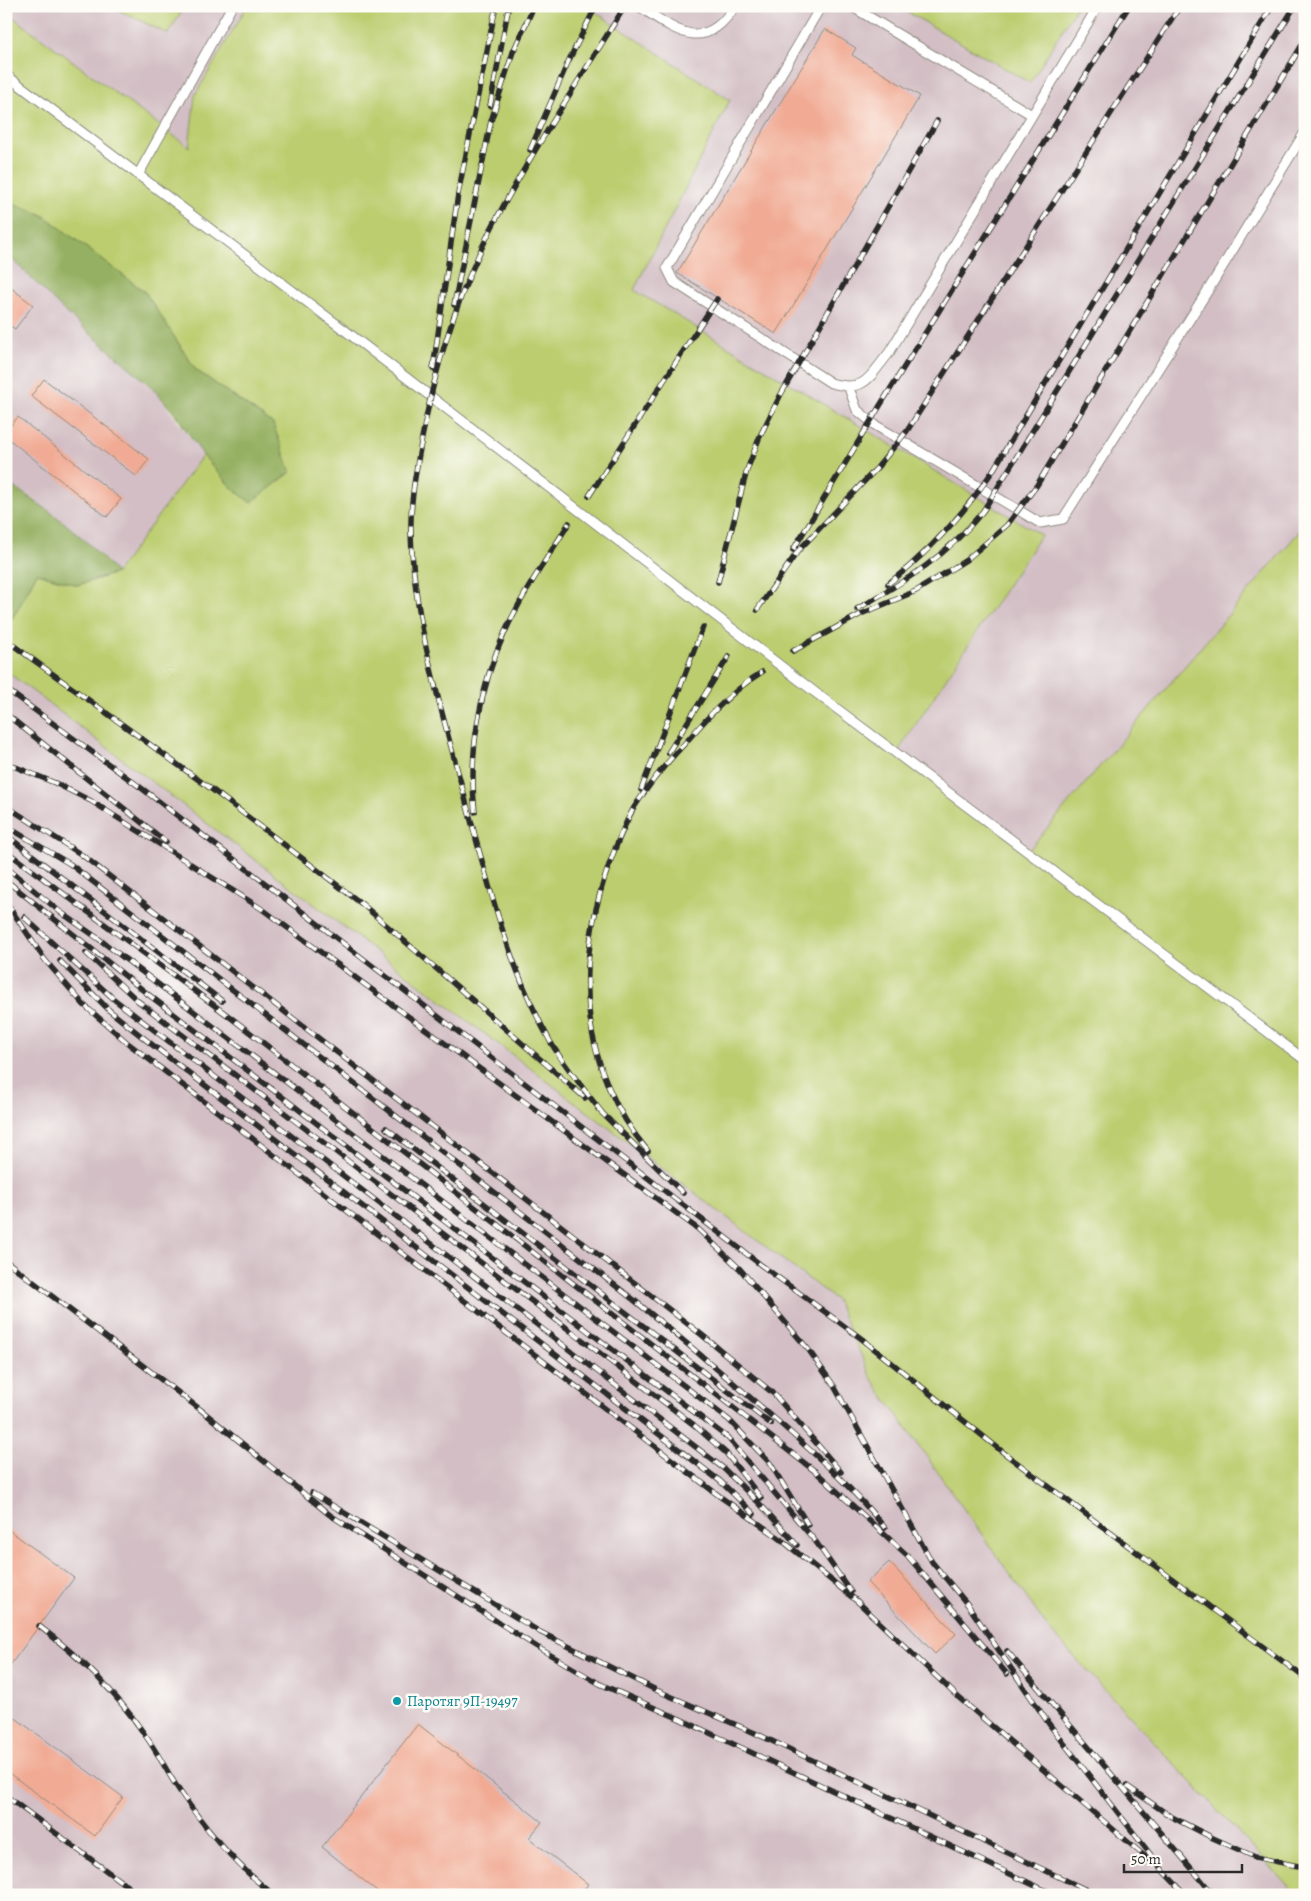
<svg xmlns="http://www.w3.org/2000/svg" width="1311" height="1901" viewBox="0 0 1311 1901" font-family="Alegreya,serif">
<style>
.industrial{fill:#d2bec4}
.green{fill:#bccd70;stroke:#747c4e}
.forest{fill:#95b062;stroke:#606e46}
.building{fill:#f1ab94}
.lines{fill:none;stroke-linecap:round;stroke-linejoin:round}
.service-casing{stroke:#908c82;stroke-width:11}
.service{stroke:#fff;stroke-width:9}
.rail-casing{stroke:#2b2b2b;stroke-width:5.5}
.rail{stroke:#fdfcf7;stroke-width:4;stroke-dasharray:11;stroke-linecap:butt}
.culture-dot{fill:#0f9aa8;stroke:#fdfcf7;stroke-width:2}
.labels{text-anchor:middle;dominant-baseline:central;stroke-width:5;stroke-linejoin:round;paint-order:stroke}
.culture-label{font-size:15px;fill:#0d838f;stroke:#fdfcf7;text-anchor:start}
</style>
<rect width="100%" height="100%" fill="#fdfcf7"/>
<filter id="ink" filterUnits="userSpaceOnUse"><feTurbulence type="fractalNoise" baseFrequency=".02" numOctaves="2"/><feDisplacementMap in="SourceGraphic" scale="10" xChannelSelector="R" yChannelSelector="G"/><feConvolveMatrix kernelMatrix="1 2 1 2 8 2 1 2 1" color-interpolation-filters="sRGB"/></filter>
<filter id="wash" filterUnits="userSpaceOnUse"><feTurbulence type="fractalNoise" baseFrequency=".0096" numOctaves="4" result="noise"/><feDisplacementMap in="SourceGraphic" scale="20" xChannelSelector="R" yChannelSelector="G"/><feGaussianBlur stdDeviation="1.12" result="paint"/><feColorMatrix in="noise" values="0 0 0 0 0 0 0 0 0 0 0 0 0 0 0 0 0 1.4 0 .05"/><feComposite in="paint" operator="in"/></filter>
<g filter="url(#wash)">
<rect width="100%" height="100%" fill="#f4edd8"/>
<path class="industrial" d="M 6,6 L 110,6 L 168,34 L 185,6 L 247,6 L 195,95 L 189,147 L 6,12 Z
M 586,6 L 897,6 L 1030,83 L 1077,6 L 1305,6 L 1305,520 L 1298,533 L 1027,852 L 897,754 L 1041,535 L 634,290 L 730,100 Z
M 6,253 L 64,311 L 153,388 L 203,455 L 116,573 L 101,555 L 35,500 L 6,483 Z
M 6,671 L 836,1300 L 873,1381 L 1051,1632 L 1297,1895 L 6,1895 Z"/>
<path class="green" d="M 110,6 L 185,6 L 168,34 Z
M 247,6 L 586,6 L 730,100 L 634,290 L 1041,535 L 897,753 L 1027,852 L 1298,533 L 1305,520 L 1305,1895 L 1297,1895 L 1051,1632 L 873,1381 L 836,1300 L 6,671 L 6,627 L 18,609 L 37,573 L 78,585 L 116,573 L 203,455 L 231,487 L 273,424 L 196,370 L 145,292 L 43,215 L 6,200 L 6,12 L 189,147 L 195,95 Z
M 897,6 L 1077,6 L 1030,83 Z"/>
<path class="forest" d="M 6,200 L 43,215 L 145,292 L 196,370 L 273,424 L 291,472 L 251,503 L 231,487 L 203,455 L 177,417 L 153,388 L 64,311 L 6,253 Z
M 6,483 C 46,506 86,537 116,573 L 78,585 L 37,573 L 18,609 L 6,627 Z"/>
<g id="blocks">
<path class="building" d="M 825,29 L 856,48 L 852,55 L 920,96 L 776,334 L 677,273 Z
M 6,284 L 33,305 L 15,329 L 6,323 Z
M 44,379 L 149,459 L 136,476 L 31,396 Z
M 18,417 L 121,499 L 107,517 L 6,437 L 6,431 Z
M 6,1528 L 74,1578 L 6,1671 Z
M 889,1562 L 956,1634 L 935,1654 L 867,1582 Z
M 6,1711 L 123,1797 L 95,1836 L 6,1771 Z
M 418,1724 L 542,1822 L 529,1838 L 588,1884 L 580,1895 L 382,1895 L 322,1847 Z"/>
</g>
</g>
<g filter="url(#ink)">
<use href="#blocks" fill-opacity="0" stroke="#908c82" stroke-width="1"/>
<g class="lines">
<defs>
<path id="service" d="M 639,6 C 675,30 704,55 735,6
M 821,6 L 667,268 L 674,282 L 831,383 C 866,393 869,377 889,353 L 1098,6
M 851,6 L 1032,115
M 6,75 L 347,332 L 816,693 L 1305,1060
M 138,175 L 232,6
M 849,388 L 857,410 L 875,425 L 1040,523 L 1063,519 L 1210,287 L 1305,132"/>
</defs>
<use href="#service" class="service-casing"/>
<use href="#service" class="service"/>
<defs>
<path id="rail" d="M 490,106 L 508,10
M 530,150 L 569,60 L 596,6
M 454,305 L 491,121 L 513,52 L 534,6
M 433,369 L 458,194 L 496,6
M 589,496 L 717,299
M 793,550 L 881,404 L 1129,6
M 718,582 L 747,470 L 760,436 L 780,396 L 937,121
M 888,584 C 929,552 963,515 992,472 L 1272,6
M 857,609 C 907,580 946,557 983,511 L 1295,6
M 757,610 L 798,551 L 876,469 L 907,431 L 1180,6
M 6,640 L 214,791 L 362,904 L 585,1098
M 793,651 L 861,614 L 916,591 L 966,560 L 1007,525 L 1037,485 L 1305,40
M 6,689 L 144,790 L 761,1265 L 862,1339 L 1004,1453 L 1305,1678
M 6,714 L 166,842
M 668,753 L 729,656
M 6,763 L 55,783 L 91,801 L 262,909 L 698,1229 L 740,1269 L 808,1349 L 834,1386 L 932,1562 L 968,1605 L 1049,1724 L 1164,1872 L 1186,1895
M 641,790 L 703,627
M 6,806 L 82,855 L 702,1335 L 774,1394 L 841,1472
M 475,812 C 468,753 480,686 505,632 C 522,594 547,559 569,523
M 6,826 L 70,864 L 634,1300 C 682,1339 728,1378 774,1418 C 814,1453 852,1487 885,1528
M 6,835 L 222,1001
M 6,851 L 230,1017 L 816,1472 L 907,1555 L 1007,1674
M 6,867 L 59,911 L 99,939 L 729,1420 L 770,1463 L 808,1525
M 8,882 L 149,995 L 728,1438 L 816,1542 L 851,1592
M 6,902 L 45,960 L 84,1005 L 129,1044 L 722,1498 L 778,1537 L 858,1602 L 958,1697 L 1148,1859
M 24,917 L 115,1000 L 723,1468 L 759,1503 L 797,1545
M 86,953 L 138,1001 L 694,1425 L 726,1453 L 761,1498
M 60,961 L 110,1011 L 150,1043 L 720,1481 L 754,1514
M 598,1109 L 683,1193
M 603,1114 C 585,1090 565,1067 550,1041 C 508,966 487,880 465,798 C 442,712 414,623 411,533 C 410,501 416,470 422,438 C 435,368 457,297 489,233 C 529,155 579,81 625,6
M 386,1128 L 771,1424
M 648,1151 C 579,1069 574,963 609,865 C 616,846 624,824 635,806 C 650,783 668,761 687,741 C 709,715 733,690 762,672
M 6,1261 L 201,1410 L 330,1515 L 537,1647 L 600,1684 L 680,1719 L 1055,1895
M 312,1493 L 540,1632 L 656,1690 L 755,1733 L 1097,1895
M 39,1626 C 81,1658 115,1691 145,1735 C 158,1753 167,1772 179,1790 C 206,1830 236,1866 274,1895
M 1007,1651 L 1214,1895
M 1127,1786 L 1170,1816 L 1213,1838 L 1255,1857 L 1298,1866 L 1305,1865
M 6,1796 L 139,1895"/>
</defs>
<use href="#rail" class="rail-casing"/>
<use href="#rail" class="rail"/>
</g>
</g>
<circle class="culture-dot" cx="397" cy="1701" r="5"/>
<g class="labels">
<g class="culture-label">
<text x="407" y="1701">Паротяг 9П-19497</text>
</g>
</g>
<rect width="1311" height="1901" fill="none" stroke="#fdfcf7" stroke-width="25"/>
<path d="M1124 1864v8h118v-8" fill="none" stroke="#2b2b2b" stroke-width="2.5"/>
<text x="1131" y="1864" font-size="15" fill="#2b2b2b" stroke="#fdfcf7" stroke-width="4" paint-order="stroke">50 m</text>
</svg>
